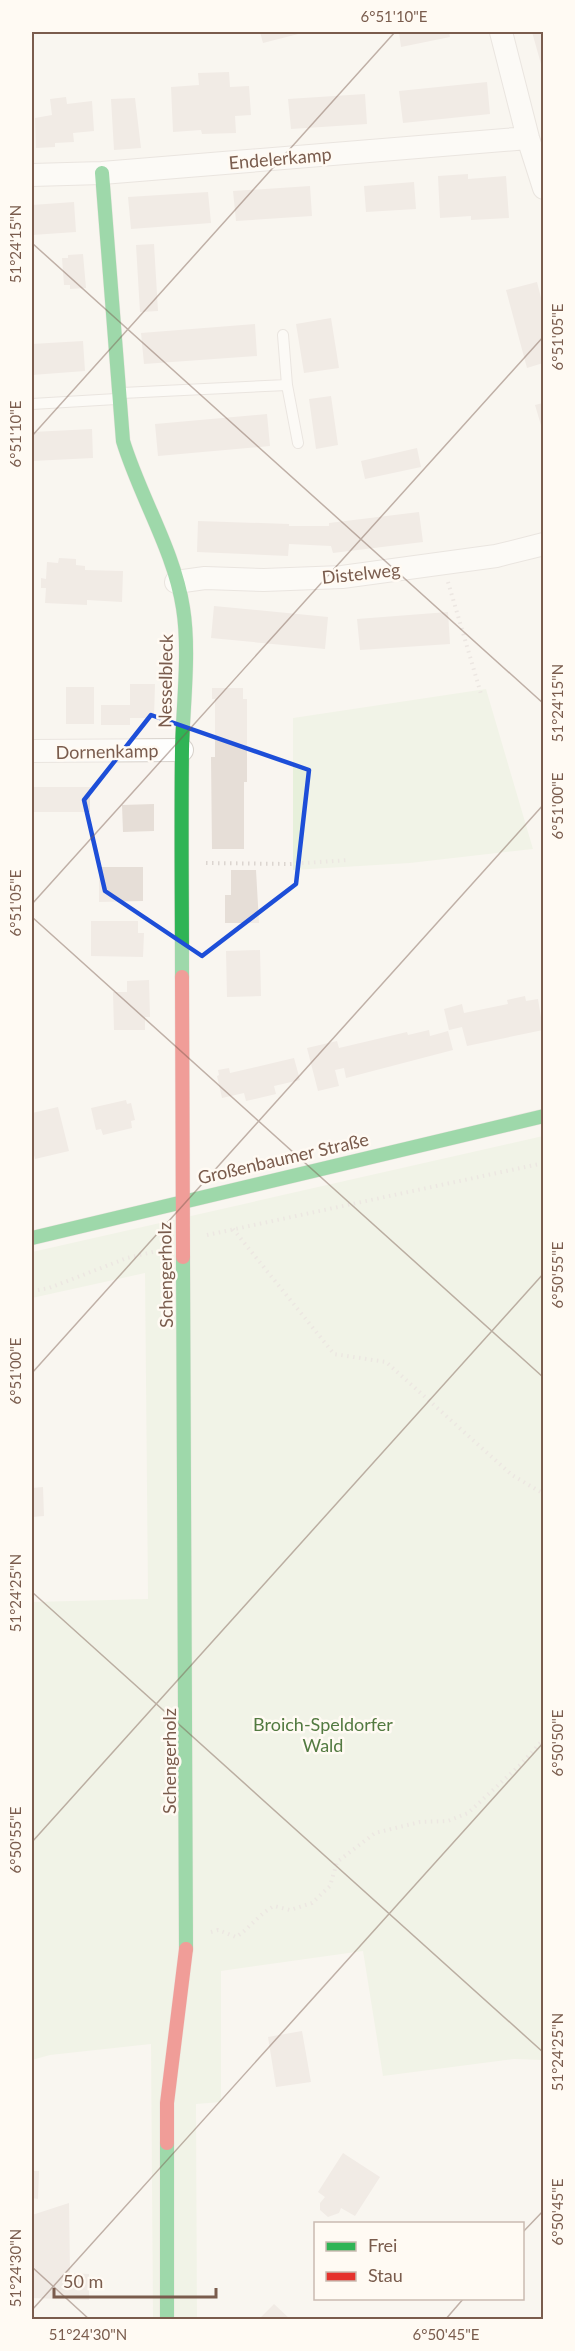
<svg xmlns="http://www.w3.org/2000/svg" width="575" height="2351" viewBox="0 0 575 2351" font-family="Lato,sans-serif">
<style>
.green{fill:#e7f0db}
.building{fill:#e6ded7}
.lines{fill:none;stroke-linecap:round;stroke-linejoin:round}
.lane-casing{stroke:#d7d1cb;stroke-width:12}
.street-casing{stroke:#d7d1cb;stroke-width:24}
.fast-casing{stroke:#d9d2cb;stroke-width:15}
.jam-casing{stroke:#d9d2cb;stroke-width:15}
.path{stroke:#dcd5d0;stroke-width:4;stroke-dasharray:1.5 4.5;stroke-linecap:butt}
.lane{stroke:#fefefd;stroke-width:10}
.street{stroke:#fefefd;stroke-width:22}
.fast{stroke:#30b455;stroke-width:14}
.jam{stroke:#e5322d;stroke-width:14}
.marked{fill:none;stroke:#1d4ed8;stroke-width:4.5;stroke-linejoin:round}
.ticks{fill:none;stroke:#7a5c4d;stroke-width:1.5;stroke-opacity:0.45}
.labels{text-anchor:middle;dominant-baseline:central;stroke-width:5;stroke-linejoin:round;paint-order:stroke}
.street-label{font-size:18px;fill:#7a5c4d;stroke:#fffaf3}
.park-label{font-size:18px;fill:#537a41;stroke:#fffaf3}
.neatline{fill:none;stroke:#7a5c4d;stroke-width:2}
.ticks-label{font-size:15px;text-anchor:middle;fill:#7a5c4d}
</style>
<rect width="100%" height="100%" fill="#f9f5f0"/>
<path class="green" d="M 486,689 L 533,849 L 410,863 L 293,870 L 293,718 Z
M 543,1136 L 543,2060 L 514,2059 L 383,2076 L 363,1951 L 221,1971 L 221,2102 L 196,2104 L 197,2319 L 153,2320 L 151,2044 L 50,2055 L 32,2060 L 32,1602 L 148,1599 L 145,1273 L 32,1298 L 32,1252 Z"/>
<path class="building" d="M 260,32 L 306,32 L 263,43 Z
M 399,32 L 449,32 L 450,37 L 401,47 Z
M 532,32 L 543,32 L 543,64 L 541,64 Z
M 229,72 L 230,87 L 249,86 L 251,115 L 235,116 L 236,133 L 202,134 L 201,130 L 173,132 L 171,87 L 199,85 L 198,73 Z
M 487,82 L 490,114 L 403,123 L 399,91 Z
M 365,94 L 367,124 L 291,129 L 288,99 Z
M 66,97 L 67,104 L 92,101 L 94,131 L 73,133 L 74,142 L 55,143 L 55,147 L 36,148 L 35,118 L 52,115 L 50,99 Z
M 135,98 L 141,148 L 114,150 L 111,99 Z
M 468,174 L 468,179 L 506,176 L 509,218 L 471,220 L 471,216 L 440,218 L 438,176 Z
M 414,182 L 416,209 L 366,212 L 364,186 Z
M 310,186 L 312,216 L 236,221 L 233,191 Z
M 208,192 L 211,223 L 131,229 L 128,197 Z
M 74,202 L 76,232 L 32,235 L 32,205 Z
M 154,244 L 158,311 L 140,312 L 136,245 Z
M 83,254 L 86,288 L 70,289 L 70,285 L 64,285 L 62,258 L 68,258 L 68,255 Z
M 537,282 L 543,306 L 543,363 L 527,368 L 506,290 Z
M 331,318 L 339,368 L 304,373 L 296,324 Z
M 255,324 L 257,356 L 144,364 L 141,333 Z
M 83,341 L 85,371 L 32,375 L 32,344 Z
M 331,396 L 338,445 L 316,449 L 309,399 Z
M 543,403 L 543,432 L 535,405 Z
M 267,414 L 270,446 L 158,456 L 155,424 Z
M 92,429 L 93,458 L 32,461 L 32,432 Z
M 417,448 L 421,467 L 365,479 L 361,461 Z
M 419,512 L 423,542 L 333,553 L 331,546 L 289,544 L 288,556 L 197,552 L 198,521 L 289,524 L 289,526 L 329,526 L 329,523 Z
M 59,558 L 76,559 L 76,565 L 85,566 L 85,570 L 123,571 L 122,602 L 87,600 L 87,605 L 45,603 L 46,588 L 41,588 L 41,578 L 46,579 L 47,562 L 58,563 Z
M 214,606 L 328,617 L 325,649 L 211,638 Z
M 448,612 L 450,644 L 360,650 L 357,619 Z
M 130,684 L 155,684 L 154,718 L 130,718 L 130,725 L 101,725 L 101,705 L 130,705 Z
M 66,687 L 94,687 L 94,724 L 66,724 Z
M 212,688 L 243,688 L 243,699 L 247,699 L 247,782 L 244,782 L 244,849 L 212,849 L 211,757 L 215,757 L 215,699 L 212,699 Z
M 32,787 L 90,787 L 90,812 L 32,812 Z
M 154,804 L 154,831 L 123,832 L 122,805 Z
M 99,867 L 143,867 L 143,901 L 99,902 Z
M 231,870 L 256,870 L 259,923 L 225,923 L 225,895 L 231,895 Z
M 91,921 L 138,921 L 138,933 L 144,933 L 143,957 L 91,956 Z
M 260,950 L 261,996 L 227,997 L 226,951 Z
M 149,980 L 150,1017 L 145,1017 L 145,1030 L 114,1030 L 113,992 L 127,992 L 127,981 Z
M 525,996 L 526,1001 L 538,999 L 543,1030 L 467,1046 L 462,1027 L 449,1030 L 444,1009 L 462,1004 L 464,1013 L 508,1004 L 507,1000 Z
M 429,1030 L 430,1036 L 448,1031 L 453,1050 L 346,1078 L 344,1068 L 335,1070 L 339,1086 L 318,1091 L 307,1048 L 337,1041 L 339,1048 L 407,1032 L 408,1035 Z
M 294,1058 L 300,1080 L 274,1086 L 276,1094 L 246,1101 L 244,1093 L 222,1098 L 217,1076 L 219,1075 L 218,1070 L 229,1068 L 230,1073 Z
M 126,1100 L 127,1104 L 131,1103 L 135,1120 L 131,1121 L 132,1128 L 103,1135 L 101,1129 L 96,1130 L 91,1108 Z
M 58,1107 L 69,1151 L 35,1159 L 34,1155 L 32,1156 L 32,1113 Z
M 43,1487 L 44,1516 L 32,1517 L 32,1488 Z
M 302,2031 L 311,2082 L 276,2087 L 268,2037 Z
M 343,2153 L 380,2177 L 355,2216 L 341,2208 L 339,2213 L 328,2217 L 320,2210 L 320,2203 L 325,2197 L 318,2192 Z
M 32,2171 L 39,2171 L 38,2199 L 32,2198 Z
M 69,2203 L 70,2273 L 89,2274 L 89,2300 L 32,2298 L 32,2215 Z
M 274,2304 L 290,2319 L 259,2319 Z"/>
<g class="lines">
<defs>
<path id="lane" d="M 283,335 L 287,385
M 122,393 L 287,385 L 298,443
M 32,404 L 116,399"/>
<path id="street" d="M 501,32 L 528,138 L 544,188
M 32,175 L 102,173 L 528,138
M 176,582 L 205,578 L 264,580 L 342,577 L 496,556 L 544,544
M 32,751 L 182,750"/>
<path id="fast" d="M 102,173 L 123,441 C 140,497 174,550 183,608 C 190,651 183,705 182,749 C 181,825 182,901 182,977
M 32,1238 L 544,1116
M 183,1257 L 186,1949
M 167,2143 L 167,2320"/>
<path id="jam" d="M 182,977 L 183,1257
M 167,2143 L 167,2103 L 186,1949"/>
</defs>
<use href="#lane" class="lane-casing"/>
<use href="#street" class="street-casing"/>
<use href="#fast" class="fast-casing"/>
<use href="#jam" class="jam-casing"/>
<path class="path" d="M 448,582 L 481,694
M 206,863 L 290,864 L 349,860
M 233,1229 L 334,1354 L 386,1362 L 512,1475 L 544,1494
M 207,1235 L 544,1163
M 32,1291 L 49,1288 L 127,1258 L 157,1251
M 211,1932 L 218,1930 L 236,1937 C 250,1928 259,1914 274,1906 L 290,1910 L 312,1903 L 330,1886 L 337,1862 L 375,1833 L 420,1822 L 448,1821 L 468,1813 L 520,1765 L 544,1739"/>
<use href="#lane" class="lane"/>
<use href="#street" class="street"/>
<use href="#fast" class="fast"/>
<use href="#jam" class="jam"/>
</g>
<path d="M0 0H575V2351H0ZM 151,715 L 309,770 L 296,884 L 202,956 L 105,891 L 84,800 Z" fill="#f9f5f0" fill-opacity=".55" fill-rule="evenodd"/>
<path class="marked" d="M 151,715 L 309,770 L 296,884 L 202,956 L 105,891 L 84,800 Z"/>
<path class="ticks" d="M 32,243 L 544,704M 32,436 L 395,32M 32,904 L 544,336M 32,917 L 544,1378M 32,1373 L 544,804M 32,1592 L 544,2053M 32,1842 L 544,1273M 522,2233 L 544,2210M 32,2267 L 90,2320M 32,2310 L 544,1742M 445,2320 L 464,2298"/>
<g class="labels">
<g class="street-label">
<text transform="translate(280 158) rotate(-5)">Endelerkamp</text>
<text transform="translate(361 573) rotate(-6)">Distelweg</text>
<text transform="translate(165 681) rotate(-89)">Nesselbleck</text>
<text transform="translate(107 751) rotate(-1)">Dornenkamp</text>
<text transform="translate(283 1158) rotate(-13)">Großenbaumer Straße</text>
<text transform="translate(165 1275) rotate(-91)">Schengerholz</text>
<text transform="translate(169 1761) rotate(-90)">Schengerholz</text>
</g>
<g class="park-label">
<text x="323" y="1724">Broich-Speldorfer<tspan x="323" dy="21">Wald</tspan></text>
</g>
</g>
<rect width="575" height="2351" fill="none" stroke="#fffaf3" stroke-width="66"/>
<rect x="314" y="2222" width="210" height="78" fill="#fffaf3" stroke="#cabbb1" stroke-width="1.5"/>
<rect x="326" y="2242" width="30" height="9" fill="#30b455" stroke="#cabbb1" stroke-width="1.5"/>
<text x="368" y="2252" font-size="18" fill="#7a5c4d">Frei</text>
<rect x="326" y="2272" width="30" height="9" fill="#e5322d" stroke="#cabbb1" stroke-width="1.5"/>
<text x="368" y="2282" font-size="18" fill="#7a5c4d">Stau</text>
<path d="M54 2288v9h162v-9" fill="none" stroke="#7a5c4d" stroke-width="3"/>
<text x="63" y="2288" font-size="18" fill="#7a5c4d" stroke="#fffaf3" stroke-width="4.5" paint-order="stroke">50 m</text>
<rect x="33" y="33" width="509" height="2285" class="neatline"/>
<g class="ticks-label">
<text x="394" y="22">6°51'10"E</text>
<text transform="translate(16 244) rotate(-90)" y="5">51°24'15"N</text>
<text transform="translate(558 337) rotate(-90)" y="5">6°51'05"E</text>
<text transform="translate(16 434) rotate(-90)" y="5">6°51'10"E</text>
<text transform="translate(558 703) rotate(-90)" y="5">51°24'15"N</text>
<text transform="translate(558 806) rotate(-90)" y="5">6°51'00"E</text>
<text transform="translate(16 903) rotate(-90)" y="5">6°51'05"E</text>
<text transform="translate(558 1275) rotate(-90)" y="5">6°50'55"E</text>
<text transform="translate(16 1371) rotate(-90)" y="5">6°51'00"E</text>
<text transform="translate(16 1593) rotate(-90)" y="5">51°24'25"N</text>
<text transform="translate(558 1743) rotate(-90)" y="5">6°50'50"E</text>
<text transform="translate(16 1840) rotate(-90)" y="5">6°50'55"E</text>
<text transform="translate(558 2052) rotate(-90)" y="5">51°24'25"N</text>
<text transform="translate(558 2212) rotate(-90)" y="5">6°50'45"E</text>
<text transform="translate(16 2268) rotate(-90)" y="5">51°24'30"N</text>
<text x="88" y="2340">51°24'30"N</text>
<text x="446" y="2340">6°50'45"E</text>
</g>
</svg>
